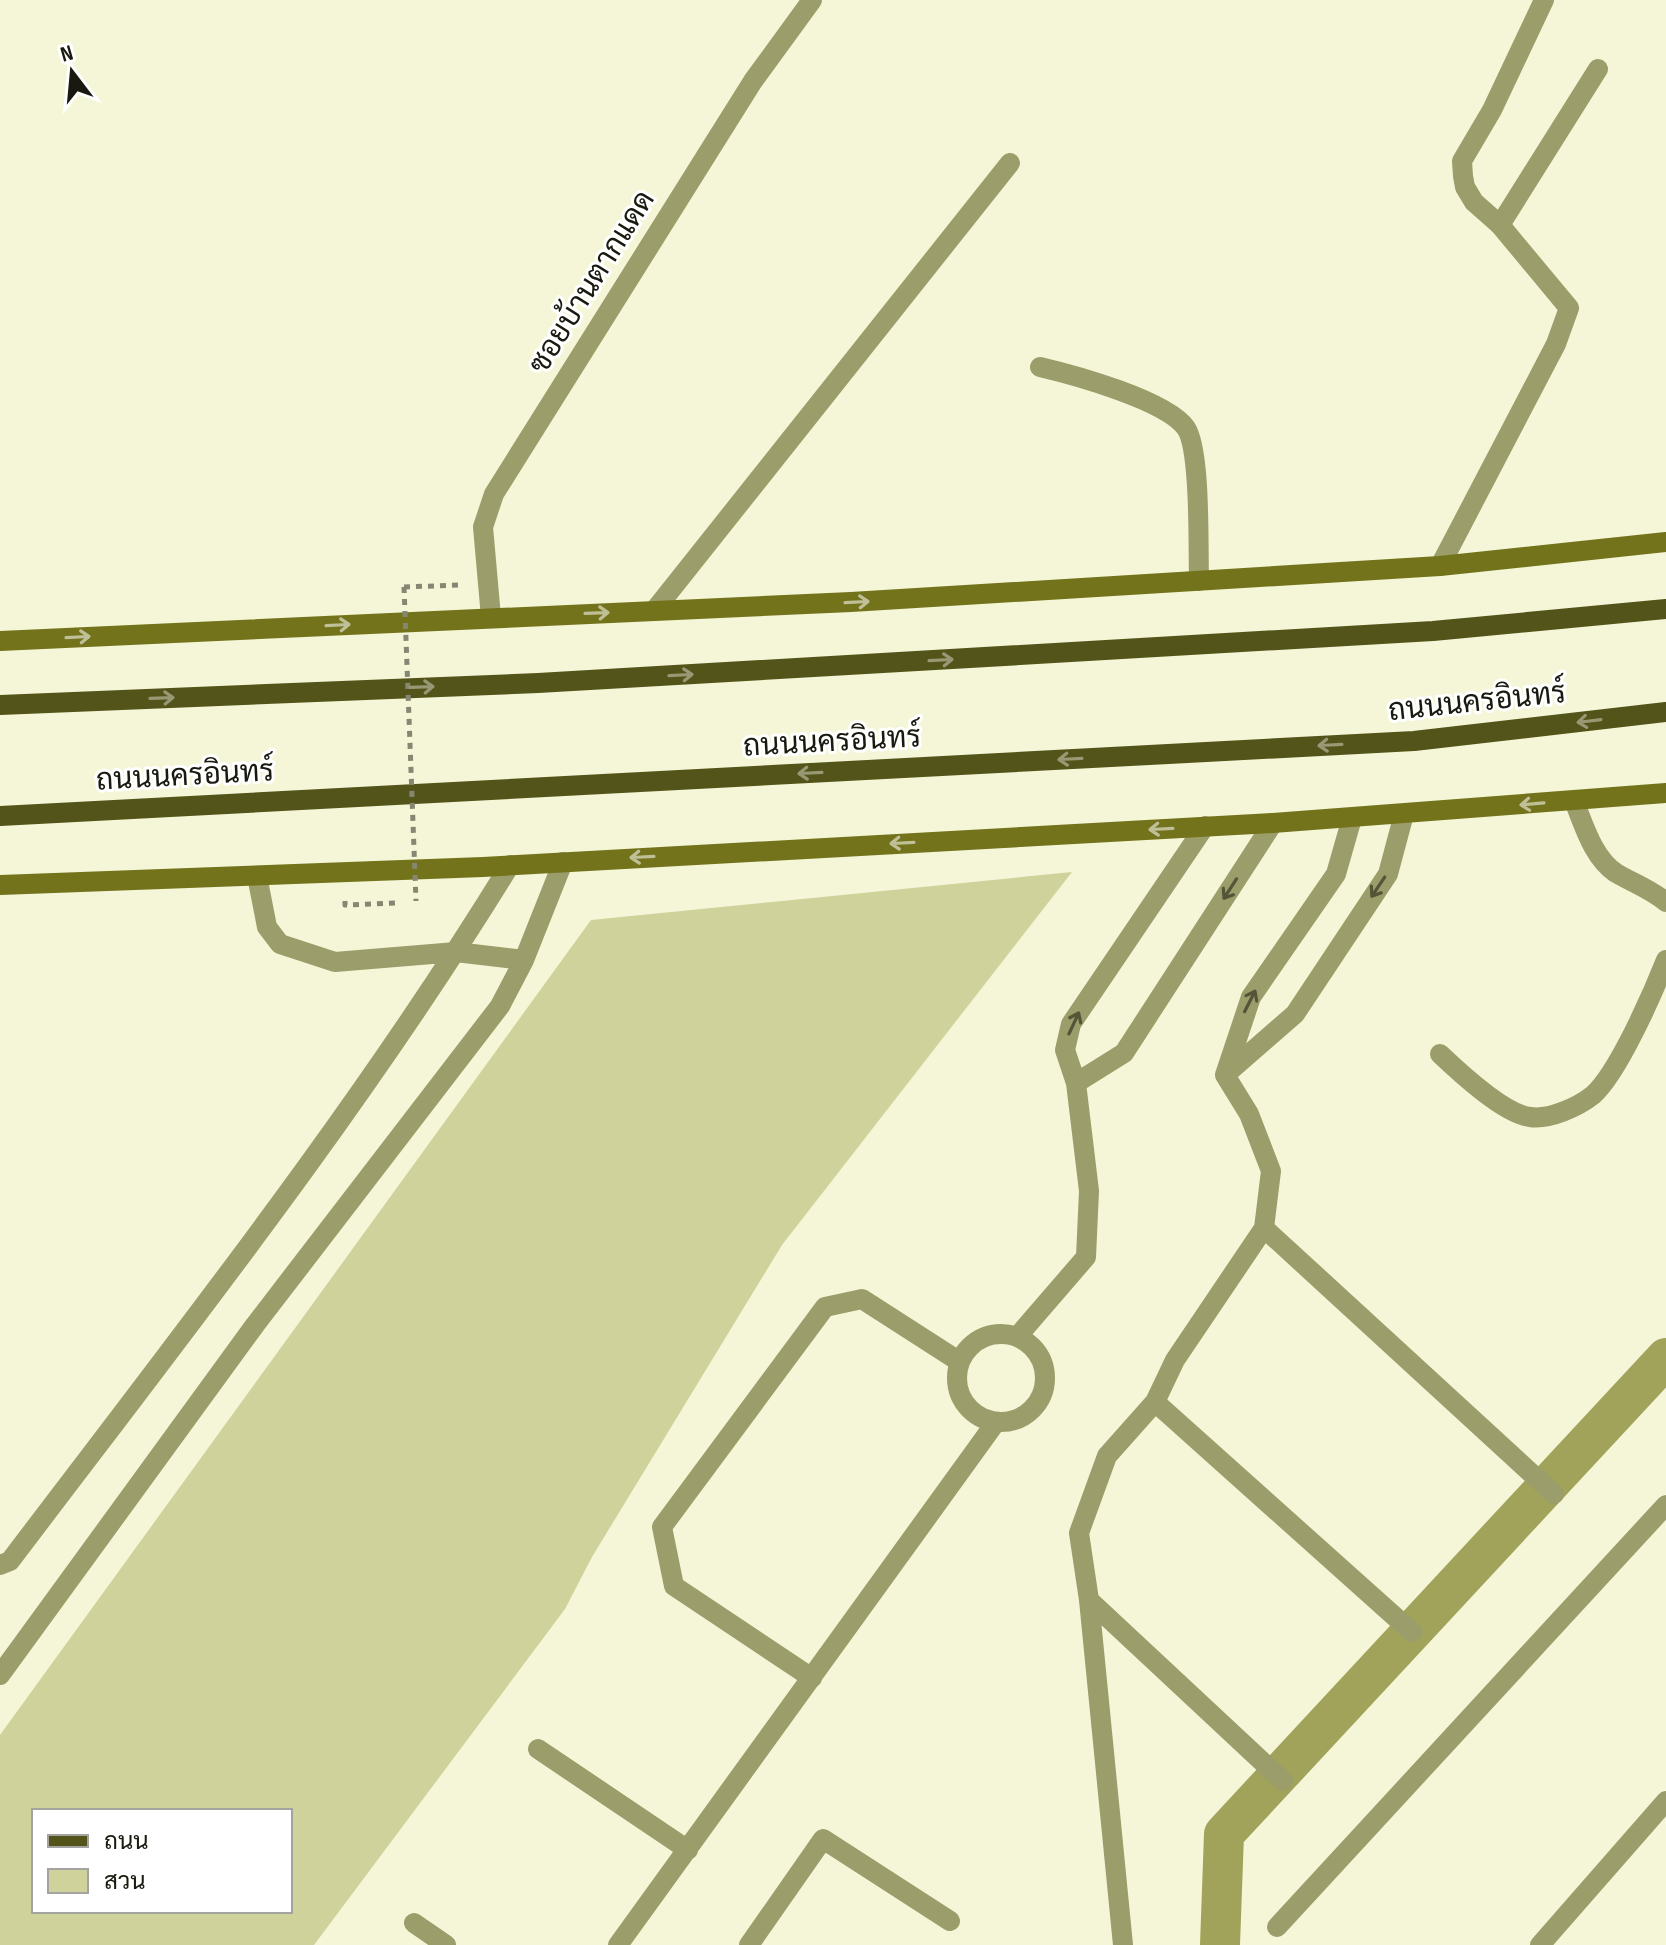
<svg xmlns="http://www.w3.org/2000/svg" width="1666" height="1945" viewBox="0 0 1666 1945" font-family="'Sofia Sans Condensed',Sarabun,sans-serif">
<style>
.green{fill:#d0d29c;fill-rule:evenodd}
.lines{fill:none;stroke-linecap:round;stroke-linejoin:round}
.canal{stroke:#a1a35a;stroke-width:40}
.path{stroke:#868772;stroke-width:5;stroke-dasharray:6 6;stroke-linecap:butt}
.service{stroke:#9b9d6a;stroke-width:20}
.minor{stroke:#9b9d6a;stroke-width:20}
.secondary{stroke:#72731b;stroke-width:20}
.primary{stroke:#535419;stroke-width:20}
.path-bridge{stroke:#868772;stroke-width:5;stroke-dasharray:6 6;stroke-linecap:butt}
.oneway{stroke:#c0c098}
.oneway2{stroke:#989875}
.oneway3{stroke:#545438}
.labels{text-anchor:middle;dominant-baseline:central;stroke-width:6;stroke-linejoin:round;paint-order:stroke}
.street-label{font-size:30px;fill:#19190f;stroke:#fff}
</style>
<rect width="100%" height="100%" fill="#f4f6d7"/>
<path class="green" d="M 1072,872 L 782,1245 L 592,1557 L 565,1609 L 314,1945 L 0,1945 L 0,1735 L 591,920 ZM 34,1811 L 290,1811 L 290,1911 L 34,1911 Z"/>
<g class="lines">
<path class="canal" d="M 1220,1945 L 1224,1834 L 1666,1358"/>
<path class="path" d="M 404,587 L 459,585
M 345,901 L 345,905 L 395,903"/>
<path class="service" d="M 1500,225 L 1598,69
M 1574,801 C 1584,825 1593,858 1616,873 C 1633,883 1650,889 1666,902
M 257,876 L 267,927 L 280,944 L 335,962 L 456,952 L 524,960
M 1440,1054 C 1459,1072 1504,1114 1530,1117 C 1549,1120 1578,1107 1593,1095 C 1618,1073 1653,993 1666,960
M 0,1565 L 10,1561 C 182,1334 361,1108 510,865
M 0,1675 L 255,1325 L 500,1006 L 524,960 L 563,862"/>
<path class="minor" d="M 1040,367 C 1074,375 1166,400 1186,428 C 1201,450 1198,550 1199,581
M 1440,566 L 1556,344 L 1569,308 L 1500,225 L 1474,202 L 1465,187 L 1463,176 L 1462,161 L 1492,110 L 1544,0
M 654,611 L 1010,163
M 491,617 L 483,527 L 494,494 L 753,81 L 812,0
M 1205,826 L 1071,1024 L 1065,1050 L 1076,1083 L 1124,1053 L 1273,823
M 1225,1075 L 1295,1014 L 1388,874 L 1404,814
M 1264,1228 L 1554,1494
M957 1378a44 44 0 1 1 88 0a44 44 0 1 1-88 0Z
M 1017,1337 L 1086,1257 L 1089,1191 L 1076,1083
M 1155,1402 L 1412,1632
M 1089,1600 L 1283,1781
M 812,1678 L 674,1586 L 662,1527 L 825,1307 L 862,1299 L 960,1362
M 538,1749 L 688,1850
M 414,1923 L 446,1945
M 1277,1927 L 1666,1505
M 618,1945 L 996,1422
M 749,1945 L 823,1839 L 950,1921
M 1123,1945 L 1089,1600 L 1079,1533 L 1107,1456 L 1155,1402 L 1175,1360 L 1264,1228 L 1271,1171 L 1249,1114 L 1225,1075 L 1251,997 L 1336,874 L 1352,818
M 1540,1945 L 1666,1801"/>
<path class="secondary" d="M 0,641 L 851,602 L 1440,566 L 1666,542
M 0,885 L 483,867 L 1273,823 L 1666,793"/>
<path class="primary" d="M 0,705 L 538,683 L 1433,631 L 1666,609
M 0,816 L 1414,741 L 1666,712"/>
<path class="path-bridge" d="M 404,587 L 416,901"/>
</g>
<defs><path id="oneway-shaft" d="M-6 0H5M1.5-3L5.5 0L1.5 3" fill="none" stroke-width="1.6" stroke-linecap="round" stroke-linejoin="round" transform="scale(2)"/></defs>
<g class="oneway">
<use href="#oneway-shaft" transform="translate(857 602) rotate(-3)"/>
<use href="#oneway-shaft" transform="translate(597 613) rotate(-2)"/>
<use href="#oneway-shaft" transform="translate(338 625) rotate(-3)"/>
<use href="#oneway-shaft" transform="translate(78 637) rotate(-3)"/>
<use href="#oneway-shaft" transform="translate(1532 804) rotate(175)"/>
<use href="#oneway-shaft" transform="translate(1161 829) rotate(177)"/>
<use href="#oneway-shaft" transform="translate(902 843) rotate(177)"/>
<use href="#oneway-shaft" transform="translate(642 857) rotate(177)"/>
</g>
<g class="oneway2">
<use href="#oneway-shaft" transform="translate(941 660) rotate(-3)"/>
<use href="#oneway-shaft" transform="translate(681 675) rotate(-3)"/>
<use href="#oneway-shaft" transform="translate(422 687) rotate(-2)"/>
<use href="#oneway-shaft" transform="translate(162 698) rotate(-2)"/>
<use href="#oneway-shaft" transform="translate(1589 721) rotate(173)"/>
<use href="#oneway-shaft" transform="translate(1330 745) rotate(177)"/>
<use href="#oneway-shaft" transform="translate(1070 759) rotate(177)"/>
<use href="#oneway-shaft" transform="translate(810 773) rotate(177)"/>
</g>
<g class="oneway3">
<use href="#oneway-shaft" transform="translate(1378 887) rotate(124)"/>
<use href="#oneway-shaft" transform="translate(1230 889) rotate(123)"/>
<use href="#oneway-shaft" transform="translate(1250 1001) rotate(-63)"/>
<use href="#oneway-shaft" transform="translate(1074 1023) rotate(-65)"/>
</g>
<g class="labels">
<g class="street-label">
<text transform="translate(592 282) rotate(-58)">ซอยบ้านตากแดด</text>
<text transform="translate(1477 702) rotate(-6)">ถนนนครอินทร์</text>
<text transform="translate(832 742) rotate(-3)">ถนนนครอินทร์</text>
<text transform="translate(185 776) rotate(-3)">ถนนนครอินทร์</text>
</g>
</g>
<rect x="32" y="1809" width="260" height="104" fill="#ffffff" stroke="#a3a39f" stroke-width="2"/>
<rect x="48" y="1835" width="40" height="12" fill="#535419" stroke="#a3a39f" stroke-width="2"/>
<text x="104" y="1849" font-size="24" fill="#19190f">ถนน</text>
<rect x="48" y="1869" width="40" height="24" fill="#d0d29c" stroke="#a3a39f" stroke-width="2"/>
<text x="104" y="1889" font-size="24" fill="#19190f">สวน</text>
<g transform="translate(72 72) rotate(344)" stroke="#ffffff" stroke-width="6" paint-order="stroke">
<path d="M0-6L14 30L0 20L-14 30Z" fill="#19190f"/>
<text y="-12" font-size="22" font-weight="bold" text-anchor="middle" fill="#19190f">N</text>
</g>
</svg>
